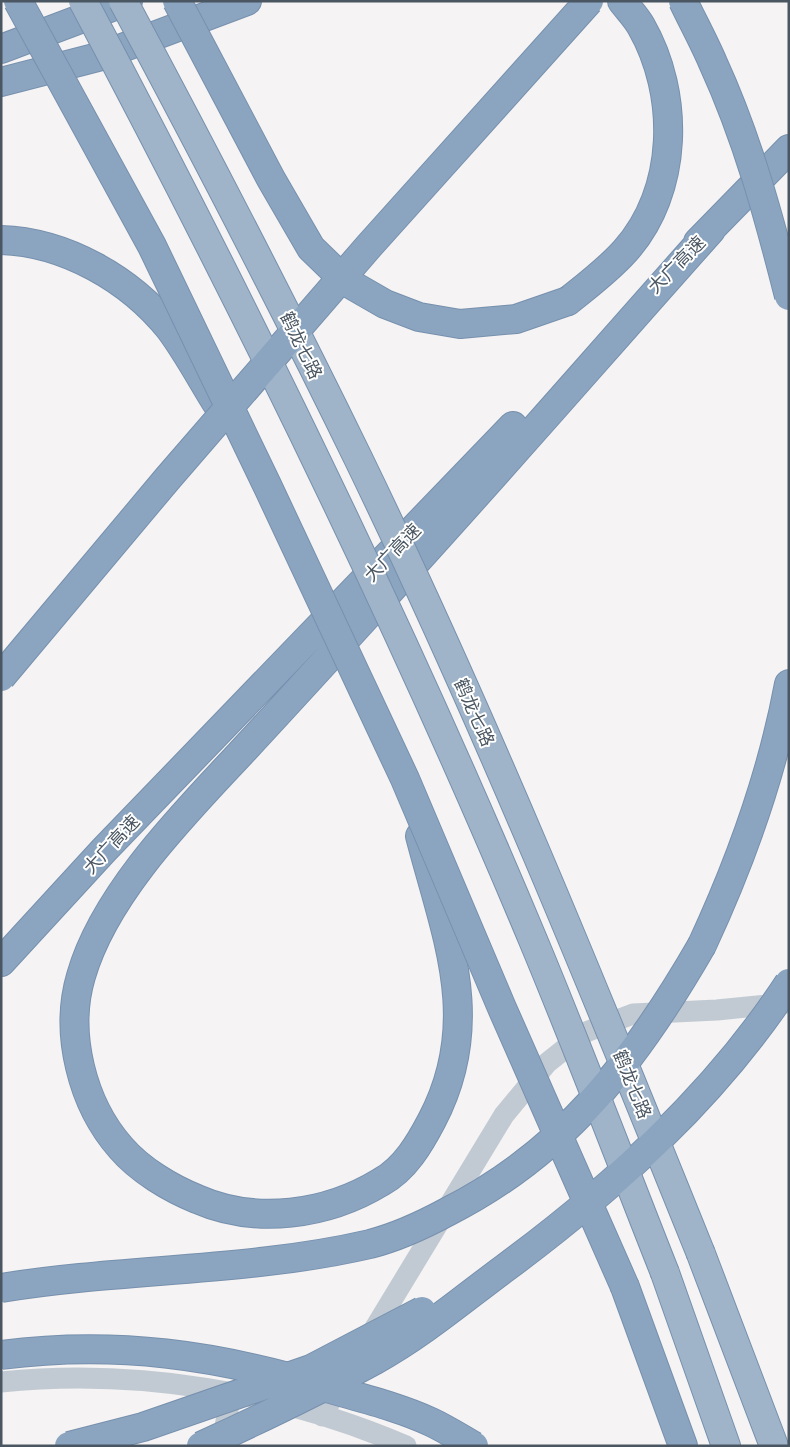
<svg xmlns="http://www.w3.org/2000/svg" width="790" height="1447" viewBox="0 0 790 1447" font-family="Barlow,'Noto Sans SC',sans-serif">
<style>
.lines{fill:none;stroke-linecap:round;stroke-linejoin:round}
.trunk-casing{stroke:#7690ad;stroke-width:30}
.motorway-casing{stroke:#7690ad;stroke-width:30}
.minor{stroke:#c1cad2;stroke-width:21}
.trunk{stroke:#9fb4c9;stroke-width:28}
.motorway{stroke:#8ba5c1;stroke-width:28}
.trunk-bridge-casing{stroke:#7690ad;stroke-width:30;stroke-linecap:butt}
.motorway-bridge-casing{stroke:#7690ad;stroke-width:30;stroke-linecap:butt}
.trunk-bridge{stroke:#9fb4c9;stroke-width:28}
.motorway-bridge{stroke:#8ba5c1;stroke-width:28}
.labels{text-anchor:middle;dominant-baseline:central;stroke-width:4;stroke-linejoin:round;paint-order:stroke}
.street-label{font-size:18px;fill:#4a5661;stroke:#fff}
</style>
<rect width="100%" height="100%" fill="#f5f3f3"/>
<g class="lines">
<defs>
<path id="trunk" d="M 701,1254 L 774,1446
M 665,1273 L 726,1446"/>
<path id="motorway" d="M 1,49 L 128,1
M 1,82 L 98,57 L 247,1
M 1,240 C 65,242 130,279 170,329 C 188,353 203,382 219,407
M 698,242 L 789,149
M 568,301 C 588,285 608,270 625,251 C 679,191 680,94 641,26 C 636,17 628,9 622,1
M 420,836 C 446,936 484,1021 432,1120 C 420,1143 405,1169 381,1182 C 327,1215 256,1225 197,1199 C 170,1188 140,1170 121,1148 C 82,1104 64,1033 81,976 C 104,895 182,816 239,755 C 281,710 322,665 363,620 C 481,492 595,360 711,230
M 702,945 C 741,861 772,776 789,684
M 1,962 L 104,850 L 513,426
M 625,1287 L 683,1446"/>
</defs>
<use href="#trunk" class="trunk-casing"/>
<use href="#motorway" class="motorway-casing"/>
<path class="minor" d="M 367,1341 L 504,1115 L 547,1063 L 586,1032 L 633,1014 L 717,1010 L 786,1003
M 1,1382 C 138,1368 280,1392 406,1446
M 322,1416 L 345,1377
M 216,1444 L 223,1438 L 231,1393"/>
<use href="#trunk" class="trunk"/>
<use href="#motorway" class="motorway"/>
<defs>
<path id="trunk-bridge" d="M 83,1 C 246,308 399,619 533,940 C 579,1050 621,1162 665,1273
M 123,1 C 204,152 283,304 358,458 C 484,718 593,986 701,1254"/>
<path id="motorway-bridge" d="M 18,1 L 152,246 L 267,485 L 405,779 L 502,1008 L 625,1287
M 177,1 L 271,179 L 311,248 L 345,281 L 385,304 L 419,317 L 460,324 L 516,319 L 568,301
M 683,1 C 693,22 704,42 713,63 C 747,137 769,217 789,296
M 1,677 L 168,478 L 369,246 L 589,1
M 1,1288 C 123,1268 249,1272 370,1244 C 397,1237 423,1225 447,1212 C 566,1152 637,1058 702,945
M 1,1355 C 115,1340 218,1355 327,1388 C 361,1398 399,1407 431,1422 C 446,1429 460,1438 474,1446
M 69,1446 L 143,1427 L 311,1369 L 422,1311
M 201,1446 C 260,1419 318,1391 375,1360 C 422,1334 463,1299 505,1268 C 613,1188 715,1096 789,983"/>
</defs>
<use href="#trunk-bridge" class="trunk-bridge-casing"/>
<use href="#motorway-bridge" class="motorway-bridge-casing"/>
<use href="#trunk-bridge" class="trunk-bridge"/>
<use href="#motorway-bridge" class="motorway-bridge"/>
</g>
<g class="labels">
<g class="street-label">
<text transform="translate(676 264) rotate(-45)">大广高速</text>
<text transform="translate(302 345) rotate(64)">鹤龙七路</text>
<text transform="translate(392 552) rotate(-46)">大广高速</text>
<text transform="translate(475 712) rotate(66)">鹤龙七路</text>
<text transform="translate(111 844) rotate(-47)">大广高速</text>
<text transform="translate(633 1084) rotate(68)">鹤龙七路</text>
</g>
</g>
<rect width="790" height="1447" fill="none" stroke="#4a5661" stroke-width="5"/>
</svg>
